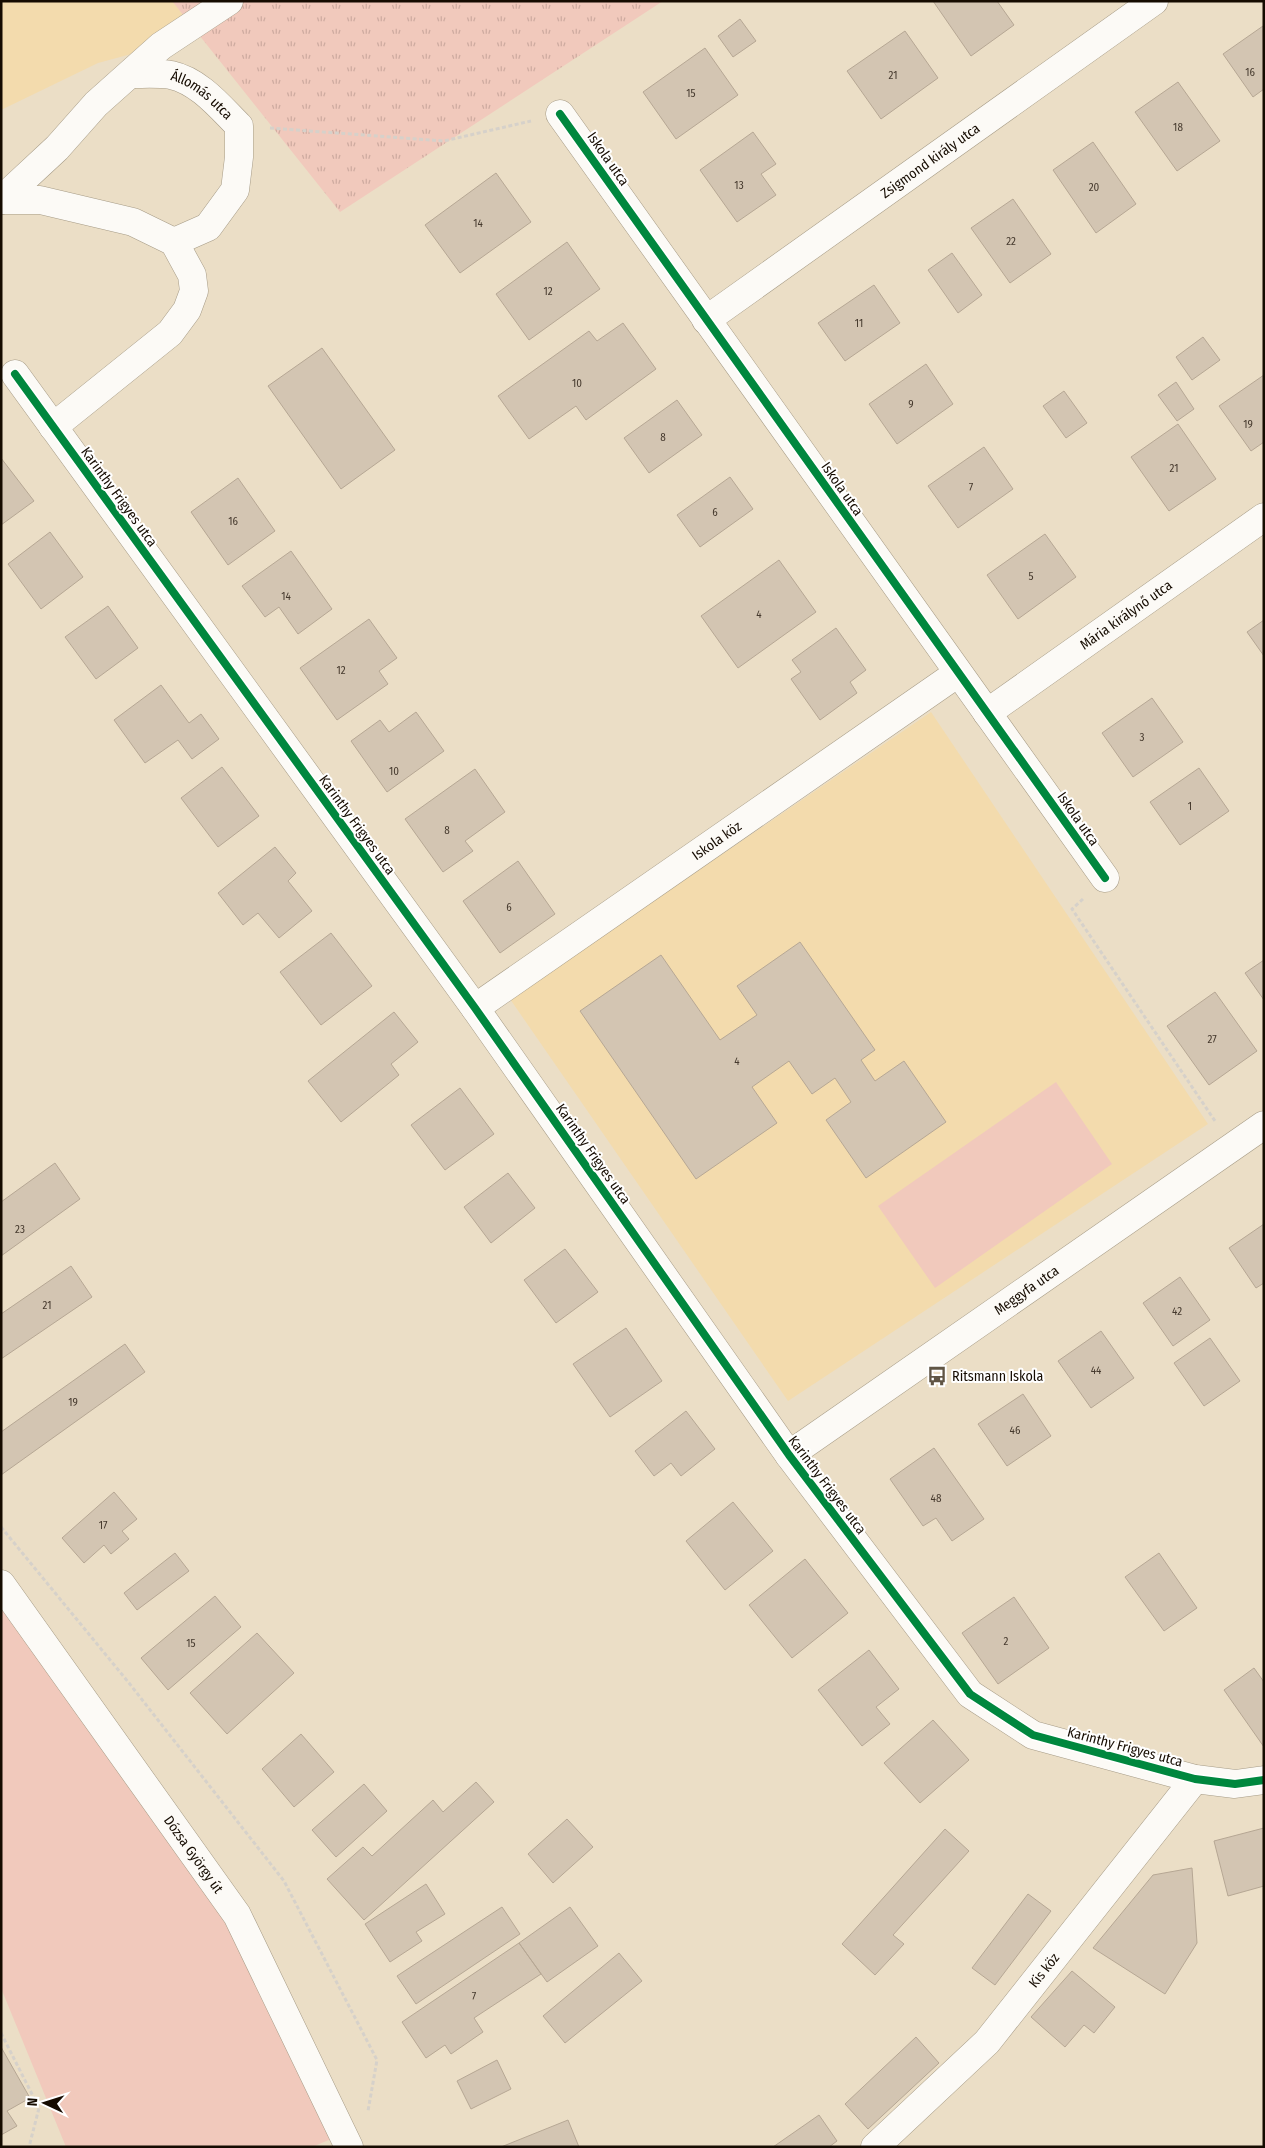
<svg xmlns="http://www.w3.org/2000/svg" width="1265" height="2148" viewBox="0 0 1265 2148" font-family="'Fira Sans Condensed',sans-serif">
<style>
.built{fill:#f3dbad}
.grass{fill:url(#grass-tufts)}
.park{fill:#f1c9bc}
.building{fill:#d3c5b2;stroke:#b6a794}
.lines{fill:none;stroke-linecap:round;stroke-linejoin:round}
.minor-casing{stroke:#a69b86;stroke-width:29}
.path{stroke:#d6d1ca;stroke-width:3;stroke-dasharray:4 2.5;stroke-linecap:butt}
.minor{stroke:#fcfaf6;stroke-width:28}
.cycleway-casing{stroke:#fff;stroke-width:11}
.cycleway{stroke:#00873e;stroke-width:8}
.labels{text-anchor:middle;dominant-baseline:central;stroke-width:4;stroke-linejoin:round;paint-order:stroke}
.number-label{font-size:11px;fill:#463a2e}
.street-label{font-size:14px;fill:#150b00;stroke:#fff}
.poi-label{font-size:14px;fill:#150b00;stroke:#fff;text-anchor:start}
</style>
<defs>
<pattern id="grass-tufts" width="24" height="20" patternUnits="userSpaceOnUse" patternTransform="scale(1.25)"><rect width="24" height="20" fill="#f1c9bc"/><path d="M3 7l-1-3M5 7V3M7 7l1-3M15 17l-1-3M17 17v-4M19 17l1-3" fill="none" stroke="#ceaba0"/></pattern>
</defs>
<rect width="100%" height="100%" fill="#ebdec6"/>
<path class="built" d="M 1,1 L 229,1 L 161,46 L 98,63 L 1,110 Z
M 931,712 L 1208,1124 L 788,1401 L 510,999 Z"/>
<path class="grass" d="M 172,1 L 663,1 L 340,212 Z"/>
<path class="park" d="M 1056,1082 L 1112,1164 L 935,1288 L 878,1206 Z
M 1,1584 L 237,1915 L 343,2134 L 312,2147 L 66,2147 L 1,1988 Z"/>
<path class="building" d="M 933,1 L 997,1 L 1014,25 L 971,56 Z
M 740,19 L 756,41 L 733,57 L 718,36 Z
M 1263,26 L 1264,89 L 1253,97 L 1223,54 Z
M 905,31 L 938,78 L 881,119 L 847,71 Z
M 705,48 L 738,95 L 676,139 L 643,92 Z
M 1178,82 L 1220,141 L 1177,171 L 1135,112 Z
M 753,132 L 776,164 L 761,174 L 776,195 L 737,222 L 700,170 Z
M 1093,142 L 1136,204 L 1096,233 L 1053,170 Z
M 496,173 L 531,222 L 460,273 L 425,225 Z
M 1013,199 L 1051,254 L 1010,283 L 971,228 Z
M 567,242 L 600,289 L 529,340 L 496,294 Z
M 952,253 L 982,295 L 958,313 L 928,270 Z
M 874,285 L 900,323 L 845,361 L 818,323 Z
M 623,323 L 656,369 L 586,420 L 576,406 L 529,439 L 498,396 L 589,331 L 597,341 Z
M 1203,337 L 1220,360 L 1192,380 L 1176,357 Z
M 322,348 L 395,450 L 341,489 L 268,386 Z
M 926,364 L 953,404 L 897,444 L 869,404 Z
M 1264,375 L 1264,442 L 1251,451 L 1219,406 Z
M 1176,382 L 1194,409 L 1177,421 L 1158,395 Z
M 1064,391 L 1087,423 L 1066,438 L 1043,406 Z
M 677,400 L 702,435 L 649,473 L 624,438 Z
M 1178,424 L 1216,479 L 1169,511 L 1131,457 Z
M 984,447 L 1013,489 L 958,528 L 928,486 Z
M 1,458 L 34,501 L 1,525 Z
M 730,477 L 753,509 L 700,547 L 677,515 Z
M 238,478 L 275,531 L 228,565 L 191,512 Z
M 50,532 L 83,577 L 41,609 L 8,564 Z
M 1045,534 L 1076,577 L 1018,619 L 987,575 Z
M 291,551 L 332,609 L 298,634 L 279,607 L 265,617 L 242,586 Z
M 779,560 L 816,612 L 738,668 L 701,616 Z
M 108,606 L 138,648 L 96,679 L 65,637 Z
M 369,619 L 397,658 L 379,671 L 388,684 L 337,720 L 300,668 Z
M 1264,620 L 1264,656 L 1247,632 Z
M 836,628 L 866,670 L 850,682 L 857,693 L 820,720 L 791,679 L 801,672 L 792,660 Z
M 161,685 L 189,723 L 201,714 L 219,739 L 192,759 L 178,740 L 145,763 L 114,720 Z
M 1152,698 L 1183,742 L 1133,777 L 1102,733 Z
M 416,712 L 444,751 L 387,792 L 351,741 L 380,720 L 389,732 Z
M 222,767 L 259,816 L 218,847 L 181,798 Z
M 1199,768 L 1229,811 L 1180,845 L 1150,802 Z
M 475,769 L 505,812 L 465,841 L 473,851 L 443,872 L 405,819 Z
M 275,847 L 296,873 L 288,881 L 312,911 L 279,938 L 258,913 L 243,925 L 218,893 Z
M 518,861 L 555,914 L 500,953 L 463,901 Z
M 331,933 L 372,986 L 321,1025 L 280,972 Z
M 800,942 L 875,1050 L 861,1060 L 875,1081 L 904,1061 L 946,1122 L 866,1178 L 826,1120 L 851,1102 L 835,1078 L 812,1094 L 789,1061 L 752,1087 L 777,1123 L 696,1179 L 580,1011 L 661,955 L 720,1040 L 757,1015 L 737,986 Z
M 1264,960 L 1264,1000 L 1245,973 Z
M 1215,992 L 1257,1051 L 1209,1085 L 1167,1026 Z
M 394,1012 L 418,1042 L 391,1064 L 399,1075 L 341,1122 L 308,1081 Z
M 460,1088 L 494,1134 L 445,1170 L 411,1125 Z
M 55,1163 L 80,1199 L 1,1256 L 1,1202 Z
M 508,1173 L 535,1208 L 491,1243 L 464,1207 Z
M 1264,1224 L 1264,1283 L 1256,1288 L 1229,1248 Z
M 565,1249 L 598,1292 L 556,1323 L 524,1280 Z
M 71,1266 L 92,1297 L 1,1359 L 1,1314 Z
M 1180,1277 L 1210,1320 L 1173,1346 L 1143,1303 Z
M 626,1328 L 662,1381 L 610,1417 L 573,1364 Z
M 1101,1331 L 1134,1378 L 1091,1408 L 1058,1361 Z
M 1210,1338 L 1240,1381 L 1204,1406 L 1174,1363 Z
M 125,1344 L 145,1372 L 1,1475 L 1,1432 Z
M 1023,1394 L 1051,1436 L 1007,1466 L 978,1424 Z
M 686,1411 L 715,1449 L 681,1476 L 671,1463 L 654,1476 L 635,1451 Z
M 934,1448 L 984,1519 L 952,1541 L 936,1518 L 923,1526 L 890,1479 Z
M 114,1492 L 137,1519 L 122,1531 L 129,1539 L 111,1554 L 104,1545 L 84,1563 L 62,1538 Z
M 733,1502 L 773,1551 L 725,1590 L 686,1541 Z
M 175,1553 L 189,1571 L 137,1610 L 124,1593 Z
M 1159,1553 L 1197,1608 L 1164,1631 L 1125,1577 Z
M 805,1559 L 848,1613 L 792,1658 L 749,1605 Z
M 215,1596 L 241,1627 L 168,1690 L 141,1658 Z
M 1014,1597 L 1049,1648 L 998,1684 L 962,1633 Z
M 257,1633 L 294,1673 L 227,1734 L 190,1693 Z
M 869,1650 L 899,1689 L 876,1707 L 890,1724 L 862,1746 L 818,1690 Z
M 1254,1668 L 1264,1682 L 1264,1747 L 1224,1690 Z
M 933,1720 L 969,1760 L 920,1803 L 884,1763 Z
M 301,1734 L 334,1772 L 294,1807 L 262,1769 Z
M 476,1782 L 494,1802 L 364,1920 L 327,1879 L 363,1847 L 372,1856 L 433,1800 L 443,1812 Z
M 364,1784 L 387,1811 L 336,1857 L 312,1830 Z
M 567,1819 L 593,1847 L 553,1883 L 528,1854 Z
M 1264,1828 L 1264,1886 L 1228,1896 L 1214,1841 Z
M 945,1829 L 969,1851 L 893,1935 L 904,1944 L 875,1975 L 842,1944 Z
M 1192,1868 L 1197,1943 L 1165,1994 L 1093,1948 L 1153,1875 Z
M 426,1884 L 445,1914 L 416,1932 L 422,1941 L 390,1962 L 365,1924 Z
M 1028,1894 L 1051,1911 L 995,1985 L 972,1968 Z
M 502,1907 L 520,1934 L 416,2004 L 397,1976 Z
M 570,1907 L 598,1946 L 547,1982 L 519,1943 Z
M 519,1943 L 541,1974 L 474,2018 L 483,2032 L 451,2054 L 445,2045 L 426,2058 L 402,2022 Z
M 619,1953 L 642,1981 L 565,2043 L 543,2016 Z
M 1072,1971 L 1115,2007 L 1094,2033 L 1084,2025 L 1065,2047 L 1031,2017 Z
M 916,2037 L 939,2063 L 868,2129 L 845,2104 Z
M 1,2047 L 30,2098 L 7,2111 L 17,2126 L 1,2135 Z
M 497,2060 L 511,2089 L 471,2109 L 457,2081 Z
M 819,2115 L 837,2141 L 829,2147 L 773,2147 Z
M 568,2120 L 579,2147 L 501,2147 Z"/>
<g class="lines">
<defs>
<g id="minor">
<path id="s1" d="M 132,74 C 144,74 159,73 171,75 C 199,81 220,107 239,126 L 239,157 L 235,190 L 208,227 L 174,242"/>
<path d="M 560,114 L 1105,878"/>
<path d="M 1,200 L 57,148 L 96,104 L 161,46 L 229,1"/>
<path d="M 2,200 L 40,200 L 133,222 L 174,242 L 192,275 L 194,291 L 187,310 L 170,333 L 53,427"/>
<path id="s2" d="M 706,320 L 1154,1"/>
<path d="M 15,374 L 475,1008 L 789,1455 L 970,1694 L 1033,1735 L 1195,1779 L 1235,1784 L 1264,1780"/>
<path id="s3" d="M 987,713 L 1264,517"/>
<path id="s4" d="M 475,1008 L 958,673"/>
<path id="s5" d="M 789,1455 L 1264,1125"/>
<path id="s6" d="M 1,1584 L 237,1915 L 349,2147"/>
<path id="s7" d="M 875,2147 L 987,2042 L 1195,1779"/>
</g>
</defs>
<use href="#minor" class="minor-casing"/>
<path class="path" d="M 270,128 L 444,141 L 531,121
M 1083,899 L 1072,909 L 1215,1121
M 1,1527 L 129,1683 L 284,1881 L 377,2060 L 368,2111
M 1,2033 L 39,2108 L 29,2147"/>
<use href="#minor" class="minor"/>
<defs>
<path id="cycleway" d="M 560,114 L 1105,878
M 15,374 L 475,1008 L 789,1455 L 970,1694 L 1033,1735 L 1195,1779 L 1235,1784 L 1264,1780"/>
</defs>
<use href="#cycleway" class="cycleway-casing"/>
<use href="#cycleway" class="cycleway"/>
</g>
<defs>
<symbol id="bus-bare" viewBox="-9 -9 18 18"><path d="M-5-6H5V4H4V6H2V4H-2V6H-4V4H-5ZM-3.5-4V0h7V-4ZM-3.5 1.2v1.5H-2V1.2ZM2 1.2v1.5H3.5V1.2Z" fill="#605545" stroke="#fff" stroke-width="2.5" paint-order="stroke"/></symbol>
</defs>
<g fill-rule="evenodd">
<use href="#bus-bare" x="923" y="1362" width="28" height="28"/>
</g>
<g class="labels">
<g class="number-label">
<text x="1250" y="72">16</text>
<text x="893" y="75">21</text>
<text x="691" y="93">15</text>
<text x="1178" y="127">18</text>
<text x="739" y="185">13</text>
<text x="1094" y="187">20</text>
<text x="478" y="223">14</text>
<text x="1011" y="241">22</text>
<text x="548" y="291">12</text>
<text x="859" y="323">11</text>
<text x="577" y="383">10</text>
<text x="911" y="404">9</text>
<text x="1248" y="424">19</text>
<text x="663" y="437">8</text>
<text x="1174" y="468">21</text>
<text x="971" y="487">7</text>
<text x="715" y="512">6</text>
<text x="233" y="521">16</text>
<text x="1031" y="576">5</text>
<text x="286" y="596">14</text>
<text x="759" y="614">4</text>
<text x="341" y="670">12</text>
<text x="1142" y="737">3</text>
<text x="394" y="771">10</text>
<text x="1190" y="806">1</text>
<text x="447" y="830">8</text>
<text x="509" y="907">6</text>
<text x="1212" y="1039">27</text>
<text x="737" y="1061">4</text>
<text x="20" y="1229">23</text>
<text x="47" y="1305">21</text>
<text x="1177" y="1311">42</text>
<text x="1096" y="1370">44</text>
<text x="73" y="1402">19</text>
<text x="1015" y="1430">46</text>
<text x="936" y="1498">48</text>
<text x="103" y="1525">17</text>
<text x="1006" y="1641">2</text>
<text x="191" y="1643">15</text>
<text x="474" y="1996">7</text>
</g>
<g class="street-label">
<text stroke="none"><textPath href="#s1" startOffset="76">Állomás utca</textPath></text>
<text transform="translate(608 159) rotate(55)">Iskola utca</text>
<text stroke="none"><textPath href="#s2" startOffset="275">Zsigmond király utca</textPath></text>
<text transform="translate(842 489) rotate(55)">Iskola utca</text>
<text transform="translate(119 497) rotate(54)">Karinthy Frigyes utca</text>
<text stroke="none"><textPath href="#s3" startOffset="170">Mária királynő utca</textPath></text>
<text transform="translate(1078 819) rotate(55)">Iskola utca</text>
<text transform="translate(357 825) rotate(54)">Karinthy Frigyes utca</text>
<text stroke="none"><textPath href="#s4" startOffset="294">Iskola köz</textPath></text>
<text transform="translate(593 1154) rotate(55)">Karinthy Frigyes utca</text>
<text stroke="none"><textPath href="#s5" startOffset="289">Meggyfa utca</textPath></text>
<text transform="translate(827 1485) rotate(53)">Karinthy Frigyes utca</text>
<text transform="translate(1125 1747) rotate(15)">Karinthy Frigyes utca</text>
<text stroke="none"><textPath href="#s6" startOffset="332">Dózsa György út</textPath></text>
<text stroke="none"><textPath href="#s7" startOffset="245">Kis köz</textPath></text>
</g>
<g class="poi-label">
<text x="952" y="1376">Ritsmann Iskola</text>
</g>
</g>
<rect width="1265" height="2148" fill="none" stroke="#150b00" stroke-width="5"/>
<g transform="translate(45 2103) rotate(274)" stroke="#ffffff" stroke-width="4" paint-order="stroke">
<path d="M0-4L9 19L0 12L-9 19Z" fill="#150b00"/>
<text y="-8" font-size="14" font-weight="bold" text-anchor="middle" fill="#150b00">N</text>
</g>
</svg>
